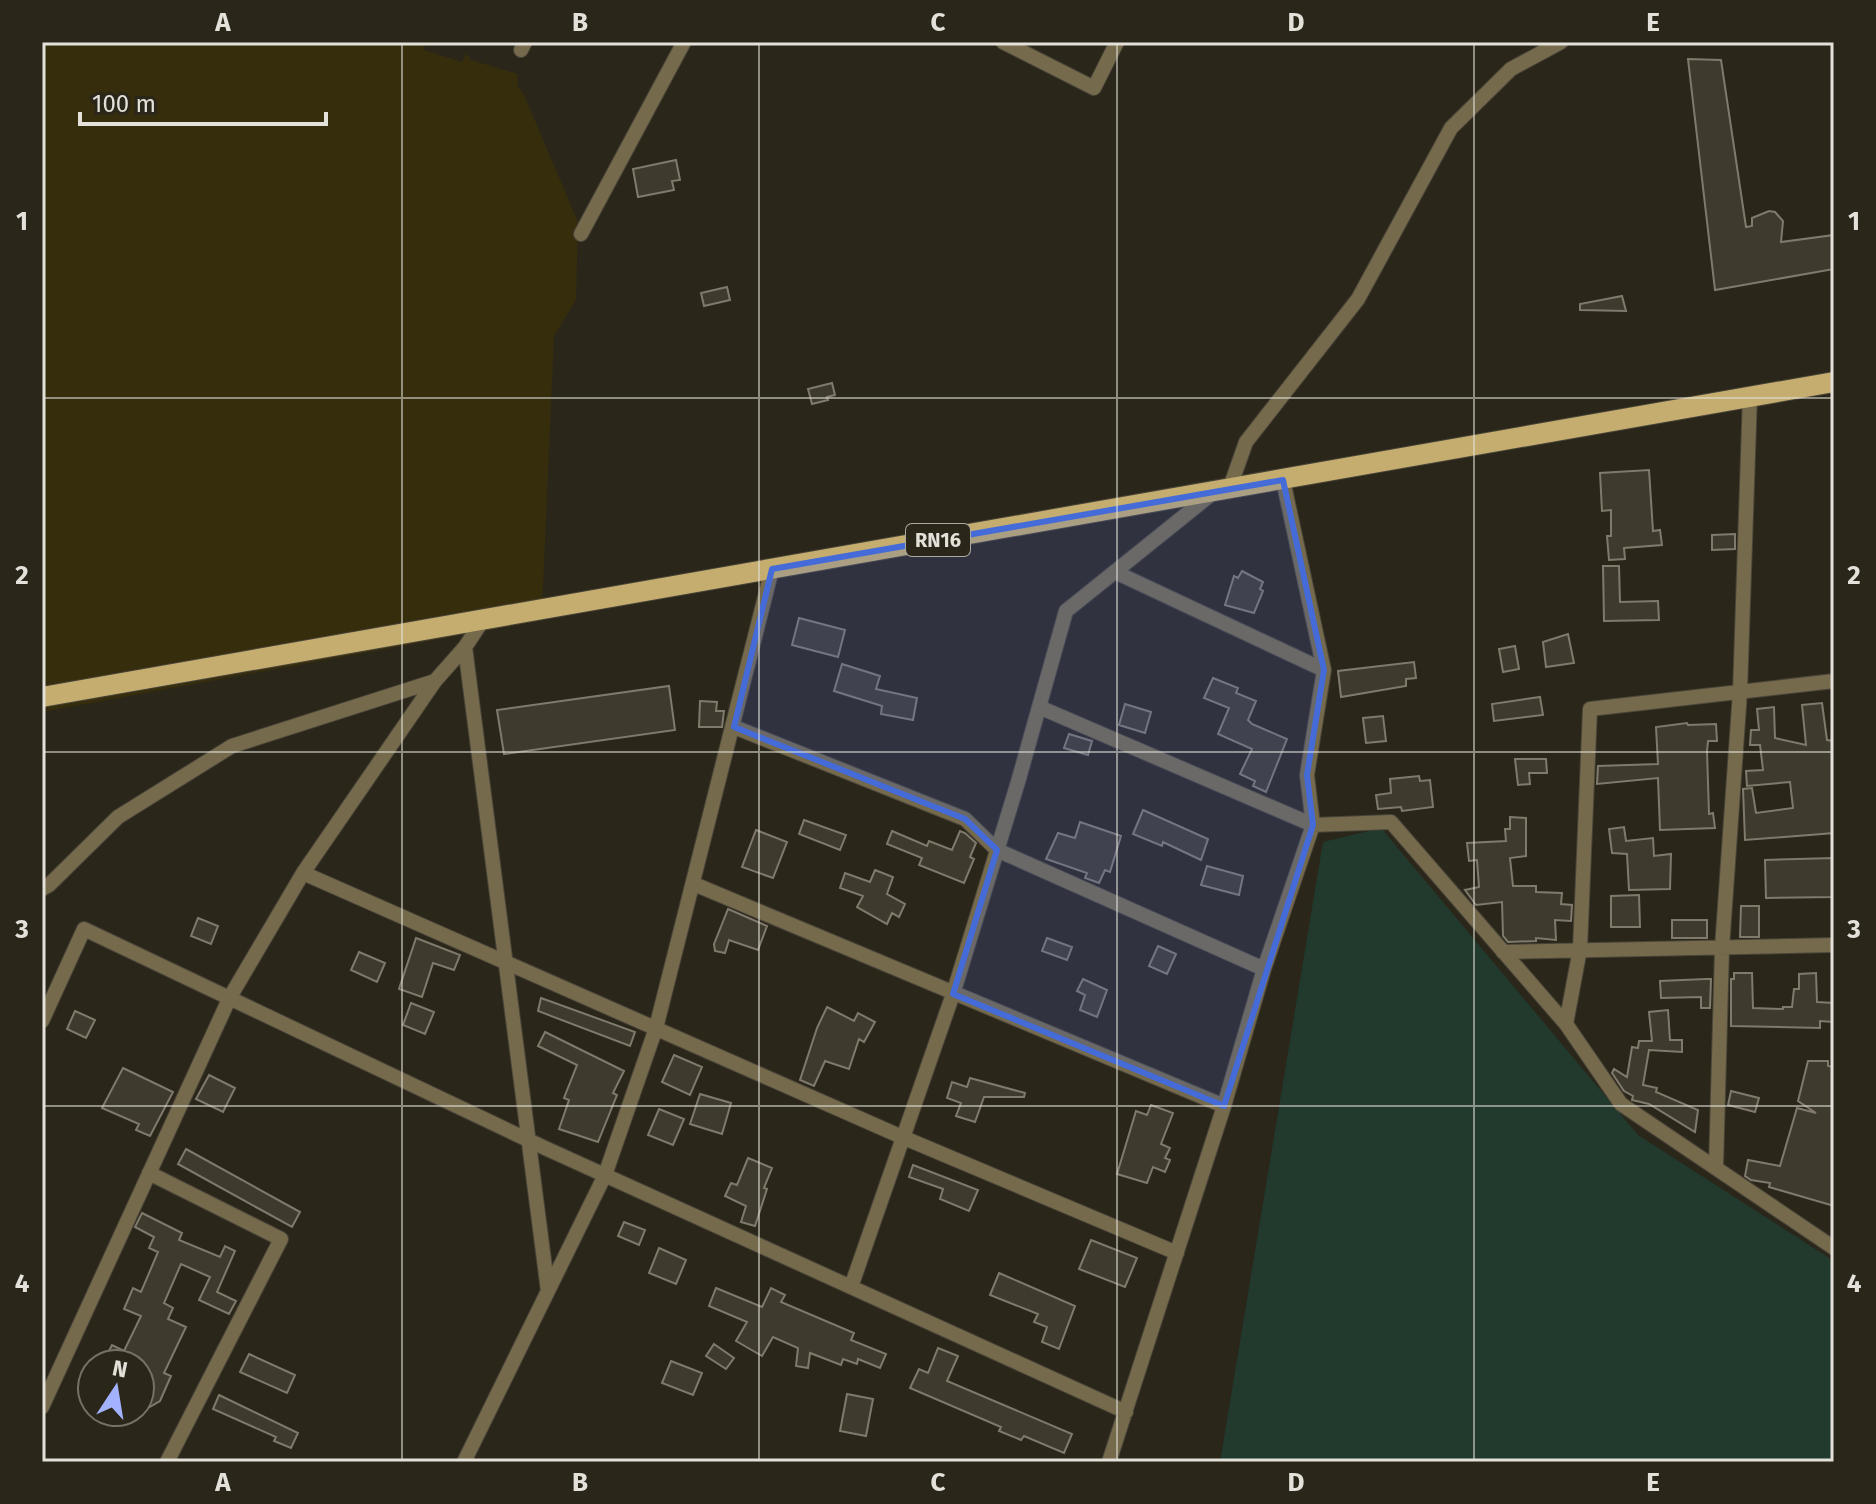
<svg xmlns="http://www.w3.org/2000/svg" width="1876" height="1504" viewBox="0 0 1876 1504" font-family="'Fira Sans',sans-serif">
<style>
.green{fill:#22392d}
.sand{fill:#362d0d}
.building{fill:#3f3a2e;stroke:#7f7a6c;stroke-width:2}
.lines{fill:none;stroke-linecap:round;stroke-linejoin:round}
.minor-casing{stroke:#494439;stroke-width:16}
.primary-casing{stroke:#494439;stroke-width:22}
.minor{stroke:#756a4c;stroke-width:14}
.primary{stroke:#c4ad6e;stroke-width:20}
.marked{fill:#456bd8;fill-opacity:0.2;stroke:#456bd8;stroke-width:6;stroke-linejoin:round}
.grid{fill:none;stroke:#e4e1da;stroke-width:2;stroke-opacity:0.55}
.labels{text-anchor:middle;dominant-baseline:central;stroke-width:7;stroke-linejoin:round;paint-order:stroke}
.shield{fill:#2b261a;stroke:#aca9a0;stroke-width:2}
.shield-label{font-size:20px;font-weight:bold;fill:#e4e1da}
.neatline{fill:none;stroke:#e4e1da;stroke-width:3}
.grid-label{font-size:26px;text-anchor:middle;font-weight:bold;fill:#e4e1da}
</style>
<rect width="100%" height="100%" fill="#2b261a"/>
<path class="green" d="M 1381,828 L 1638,1135 L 1834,1261 L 1834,1462 L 1220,1462 L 1323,842 Z"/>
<path class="sand" d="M 42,42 L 426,42 L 424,50 L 462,62 L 466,53 L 471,60 L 517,74 L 518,87 L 524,95 L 578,222 L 576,300 L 554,336 L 542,610 L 539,621 L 42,712 Z"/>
<path class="building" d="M 1688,59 L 1721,60 L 1746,227 L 1752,226 L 1752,218 L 1769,211 L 1775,212 L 1783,221 L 1781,242 L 1834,235 L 1834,269 L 1715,290 Z
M 676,160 L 680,180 L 672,181 L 674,190 L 638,197 L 633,169 Z
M 727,287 L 730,300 L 704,306 L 701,293 Z
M 1622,296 L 1626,311 L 1580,310 L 1580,304 Z
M 832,383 L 835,395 L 827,397 L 828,400 L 812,404 L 808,389 Z
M 1649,470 L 1653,531 L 1660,530 L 1662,545 L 1624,548 L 1625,559 L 1609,560 L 1607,536 L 1611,536 L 1611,510 L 1602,511 L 1600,473 Z
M 1735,534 L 1735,549 L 1712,550 L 1712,535 Z
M 1603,566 L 1619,566 L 1620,602 L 1658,601 L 1659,620 L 1604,621 Z
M 1242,571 L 1263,582 L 1260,589 L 1263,591 L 1254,613 L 1225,605 L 1234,576 L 1238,578 Z
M 799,618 L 845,630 L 838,657 L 792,645 Z
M 1568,634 L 1574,663 L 1546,667 L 1543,642 Z
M 1515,646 L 1519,669 L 1503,672 L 1499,649 Z
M 1414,662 L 1416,678 L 1406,679 L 1406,686 L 1341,697 L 1338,671 Z
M 842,664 L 880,676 L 876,689 L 917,698 L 913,720 L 881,714 L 882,706 L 834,691 Z
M 1213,678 L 1238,688 L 1236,693 L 1256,701 L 1248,720 L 1252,724 L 1287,739 L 1266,792 L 1253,786 L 1255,781 L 1240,774 L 1252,749 L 1218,734 L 1229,708 L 1204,698 Z
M 669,686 L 675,730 L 504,754 L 497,710 Z
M 1540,697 L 1543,715 L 1494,721 L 1492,704 Z
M 700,701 L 717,702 L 716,711 L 724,711 L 722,727 L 699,727 Z
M 1822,703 L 1827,740 L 1834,741 L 1834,833 L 1745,840 L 1743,789 L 1752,788 L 1756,813 L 1793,808 L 1790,782 L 1747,786 L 1746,771 L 1763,770 L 1760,745 L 1750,745 L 1751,730 L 1759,730 L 1757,709 L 1774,707 L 1775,738 L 1806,745 L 1802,705 Z
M 1125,704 L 1151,712 L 1145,733 L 1119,725 Z
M 1383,716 L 1386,741 L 1366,743 L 1363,718 Z
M 1687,723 L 1688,725 L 1716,724 L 1717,741 L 1708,741 L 1707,751 L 1709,814 L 1713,813 L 1715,828 L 1660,830 L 1658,778 L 1597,784 L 1598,766 L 1658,764 L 1656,727 Z
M 1069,734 L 1092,741 L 1088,755 L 1064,748 Z
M 1515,759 L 1546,759 L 1547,773 L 1529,773 L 1530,784 L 1518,785 Z
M 1419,776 L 1420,781 L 1430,780 L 1433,807 L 1402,811 L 1401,807 L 1378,809 L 1376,795 L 1391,793 L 1390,779 Z
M 1143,810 L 1208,839 L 1201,860 L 1163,842 L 1162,846 L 1133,834 Z
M 1510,817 L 1526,818 L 1526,856 L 1510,858 L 1513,886 L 1536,886 L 1536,892 L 1562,893 L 1561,904 L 1572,905 L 1571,921 L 1555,920 L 1556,940 L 1536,938 L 1536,941 L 1508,942 L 1503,936 L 1502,902 L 1476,905 L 1465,890 L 1479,887 L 1477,860 L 1469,861 L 1467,843 L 1506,841 L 1505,829 L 1510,829 Z
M 804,820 L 846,835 L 840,850 L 799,834 Z
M 1080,822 L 1121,836 L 1110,872 L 1105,870 L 1099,883 L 1085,878 L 1087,873 L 1046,859 L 1058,833 L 1075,838 Z
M 1624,827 L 1626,841 L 1653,838 L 1654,856 L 1671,854 L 1670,889 L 1629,890 L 1627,854 L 1612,853 L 1609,829 Z
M 756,830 L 787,842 L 773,878 L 742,867 Z
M 892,831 L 927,846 L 929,841 L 952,850 L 960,831 L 965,833 L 976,843 L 970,857 L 974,859 L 964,883 L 919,865 L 922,858 L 887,844 Z
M 1834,858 L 1834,897 L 1766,898 L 1765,860 Z
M 1207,866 L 1243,876 L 1239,895 L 1201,885 Z
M 875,870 L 893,877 L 887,894 L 905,904 L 899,917 L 892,913 L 887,924 L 857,907 L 863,896 L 840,888 L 845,873 L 870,882 Z
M 1639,895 L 1640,927 L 1611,927 L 1611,896 Z
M 1741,906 L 1759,906 L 1759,937 L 1740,937 Z
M 728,909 L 767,926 L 758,950 L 729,940 L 725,953 L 715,951 L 714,944 Z
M 198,918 L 218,926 L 211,944 L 191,936 Z
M 1672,920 L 1707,920 L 1707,938 L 1672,938 Z
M 416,938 L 460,955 L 454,970 L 433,963 L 422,997 L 399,989 Z
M 1047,938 L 1072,947 L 1067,960 L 1042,951 Z
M 1158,946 L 1176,954 L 1167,974 L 1149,966 Z
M 359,952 L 385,963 L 377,982 L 351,970 Z
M 1734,973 L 1752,973 L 1753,1008 L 1783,1009 L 1783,1007 L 1792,1007 L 1794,989 L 1799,989 L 1799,974 L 1816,973 L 1817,1002 L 1834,1003 L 1834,1022 L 1820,1021 L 1820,1028 L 1731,1026 L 1731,979 L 1734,979 Z
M 1083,979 L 1107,990 L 1097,1017 L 1080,1010 L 1085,995 L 1077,991 Z
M 1706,979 L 1711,979 L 1710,1008 L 1701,1008 L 1701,997 L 1661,998 L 1660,981 Z
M 541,998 L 635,1032 L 630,1046 L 538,1011 Z
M 411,1003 L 434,1012 L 425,1034 L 403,1025 Z
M 827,1007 L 854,1021 L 858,1013 L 875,1022 L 864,1042 L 859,1039 L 849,1069 L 825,1061 L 814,1086 L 800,1080 L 817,1028 Z
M 1668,1010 L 1670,1040 L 1682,1040 L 1682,1052 L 1649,1050 L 1643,1085 L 1657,1088 L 1656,1092 L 1698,1110 L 1695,1132 L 1649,1104 L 1632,1100 L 1633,1096 L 1624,1091 L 1612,1073 L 1614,1069 L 1627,1077 L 1632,1047 L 1638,1048 L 1639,1041 L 1652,1041 L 1649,1012 Z
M 75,1011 L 95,1020 L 86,1038 L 67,1029 Z
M 545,1032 L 624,1071 L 613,1093 L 617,1095 L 598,1142 L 559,1129 L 569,1100 L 564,1098 L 577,1065 L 538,1046 Z
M 674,1055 L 702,1067 L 690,1095 L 662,1082 Z
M 1808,1061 L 1828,1061 L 1828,1066 L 1834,1067 L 1834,1206 L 1769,1187 L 1770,1183 L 1751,1180 L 1745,1176 L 1748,1160 L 1780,1166 L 1797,1108 L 1816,1113 L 1798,1101 Z
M 123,1068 L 173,1092 L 150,1136 L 136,1130 L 139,1124 L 102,1108 Z
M 209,1075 L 235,1088 L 223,1112 L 196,1099 Z
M 970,1078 L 1025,1093 L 1024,1097 L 984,1097 L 975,1122 L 956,1116 L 961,1103 L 947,1098 L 952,1082 L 967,1087 Z
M 1731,1091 L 1759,1098 L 1755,1112 L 1728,1105 Z
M 700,1094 L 731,1103 L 722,1134 L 690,1124 Z
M 1151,1105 L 1173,1113 L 1161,1144 L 1170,1148 L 1165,1158 L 1170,1160 L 1165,1172 L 1153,1167 L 1147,1183 L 1117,1174 L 1136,1111 L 1147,1115 Z
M 659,1109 L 684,1119 L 673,1145 L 648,1135 Z
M 186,1149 L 300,1212 L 292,1227 L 178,1164 Z
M 748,1158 L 772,1168 L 764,1188 L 767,1189 L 755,1226 L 741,1222 L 746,1206 L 725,1196 L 731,1183 L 737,1185 Z
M 913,1165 L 978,1190 L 969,1211 L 940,1199 L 943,1189 L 909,1177 Z
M 142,1213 L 182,1233 L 179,1240 L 220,1257 L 225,1246 L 235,1251 L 217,1292 L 236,1301 L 229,1314 L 199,1300 L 210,1277 L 181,1264 L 164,1303 L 173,1308 L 168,1319 L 186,1327 L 164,1373 L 171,1376 L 160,1401 L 134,1416 L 136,1412 L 140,1412 L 140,1404 L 149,1386 L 140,1382 L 140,1364 L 102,1364 L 112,1345 L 124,1351 L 141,1316 L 124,1309 L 133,1288 L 141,1292 L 158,1252 L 149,1248 L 154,1237 L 135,1227 Z
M 624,1222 L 645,1230 L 639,1245 L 618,1236 Z
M 1091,1240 L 1137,1258 L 1125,1287 L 1079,1269 Z
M 659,1248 L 686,1260 L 676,1284 L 649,1273 Z
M 999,1273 L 1075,1306 L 1059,1349 L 1042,1342 L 1047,1327 L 1034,1322 L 1038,1314 L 990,1295 Z
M 716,1288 L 762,1307 L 771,1288 L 785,1295 L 781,1302 L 854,1333 L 851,1340 L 886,1354 L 880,1368 L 858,1359 L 857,1364 L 843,1359 L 841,1365 L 810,1353 L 808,1368 L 796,1366 L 798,1348 L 773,1337 L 762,1356 L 736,1341 L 747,1322 L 709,1306 Z
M 714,1344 L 734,1358 L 726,1369 L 706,1356 Z
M 938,1348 L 958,1356 L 947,1381 L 1072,1434 L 1064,1453 L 1024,1436 L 1021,1440 L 999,1431 L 1001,1427 L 910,1388 L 919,1369 L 928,1373 Z
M 249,1354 L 295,1375 L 287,1393 L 240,1372 Z
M 671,1361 L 702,1373 L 693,1395 L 662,1383 Z
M 847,1394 L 873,1399 L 866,1436 L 840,1431 Z
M 219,1395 L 298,1433 L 291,1448 L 274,1441 L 276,1437 L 213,1409 Z"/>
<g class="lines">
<defs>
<path id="minor" d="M 1003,42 L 1094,88 L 1117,42
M 521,50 L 525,42
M 581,234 L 684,42
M 1283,480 L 1324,670 L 1307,775 L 1313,825 L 1391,822 L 1566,1024 L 1621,1104 L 1834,1248
M 1229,490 L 1246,442 L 1358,299 L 1451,128 L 1511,69 L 1561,42
M 1115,572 L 1324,670
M 465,647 L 548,1291
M 1039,707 L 1313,825 L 1264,969 L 1224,1106 L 1109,1462
M 734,727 L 965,819 L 997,850 L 1264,969
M 303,873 L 902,1137 L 1177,1253
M 694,884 L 1224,1106
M 42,889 L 49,885 L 118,817 L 232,746 L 435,681
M 1503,952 L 1834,945
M 42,1021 L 84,929 L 545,1148 L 1126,1412
M 1566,1024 L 1580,949 L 1590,709 L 1834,681
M 1716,1167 L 1722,948 L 1740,692 L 1750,395
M 149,1173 L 281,1239 L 167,1462
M 851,1287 L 953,994 L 1018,782 L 1066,611 L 1214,492
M 42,1407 L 230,997 L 303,873 L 435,681 L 465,647 L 483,620
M 464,1462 L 605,1175 L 656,1028 L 772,569"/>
<path id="primary" d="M 42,697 L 1834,382"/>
</defs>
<use href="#minor" class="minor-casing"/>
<use href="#primary" class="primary-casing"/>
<use href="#minor" class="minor"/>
<use href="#primary" class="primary"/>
</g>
<path class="marked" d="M 1283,480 L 1324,670 L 1307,775 L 1313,825 L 1224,1106 L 953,994 L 997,850 L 965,819 L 734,727 L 772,569 Z"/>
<path class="grid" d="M 402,42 L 402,1462M 759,42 L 759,1462M 1117,42 L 1117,1462M 1474,42 L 1474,1462M 42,398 L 1834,398M 42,752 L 1834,752M 42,1106 L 1834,1106"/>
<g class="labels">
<rect class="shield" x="906" y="524" width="64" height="32" rx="6"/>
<g class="shield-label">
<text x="938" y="540">RN16</text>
</g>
</g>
<rect width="1876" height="1504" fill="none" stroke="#2b261a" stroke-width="88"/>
<g transform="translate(116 1388) rotate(12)"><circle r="38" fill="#2b261a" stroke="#757167" stroke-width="2"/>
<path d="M0-6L14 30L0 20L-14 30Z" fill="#a3b2fd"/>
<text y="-12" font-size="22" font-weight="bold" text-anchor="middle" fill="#e4e1da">N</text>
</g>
<path d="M80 112v12h246v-12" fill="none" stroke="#e4e1da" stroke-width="4"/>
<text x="92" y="112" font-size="24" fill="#e4e1da" stroke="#2b261a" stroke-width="6" paint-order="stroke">100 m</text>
<rect x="44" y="44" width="1788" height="1416" class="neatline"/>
<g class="grid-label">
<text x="223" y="31">A</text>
<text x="580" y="31">B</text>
<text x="938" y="31">C</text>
<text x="1296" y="31">D</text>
<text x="1653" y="31">E</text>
<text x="22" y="230">1</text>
<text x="1854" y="230">1</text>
<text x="22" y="584">2</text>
<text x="1854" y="584">2</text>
<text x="22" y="938">3</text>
<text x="1854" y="938">3</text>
<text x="22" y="1292">4</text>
<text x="1854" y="1292">4</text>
<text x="223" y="1491">A</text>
<text x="580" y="1491">B</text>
<text x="938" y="1491">C</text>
<text x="1296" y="1491">D</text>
<text x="1653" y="1491">E</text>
</g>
</svg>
